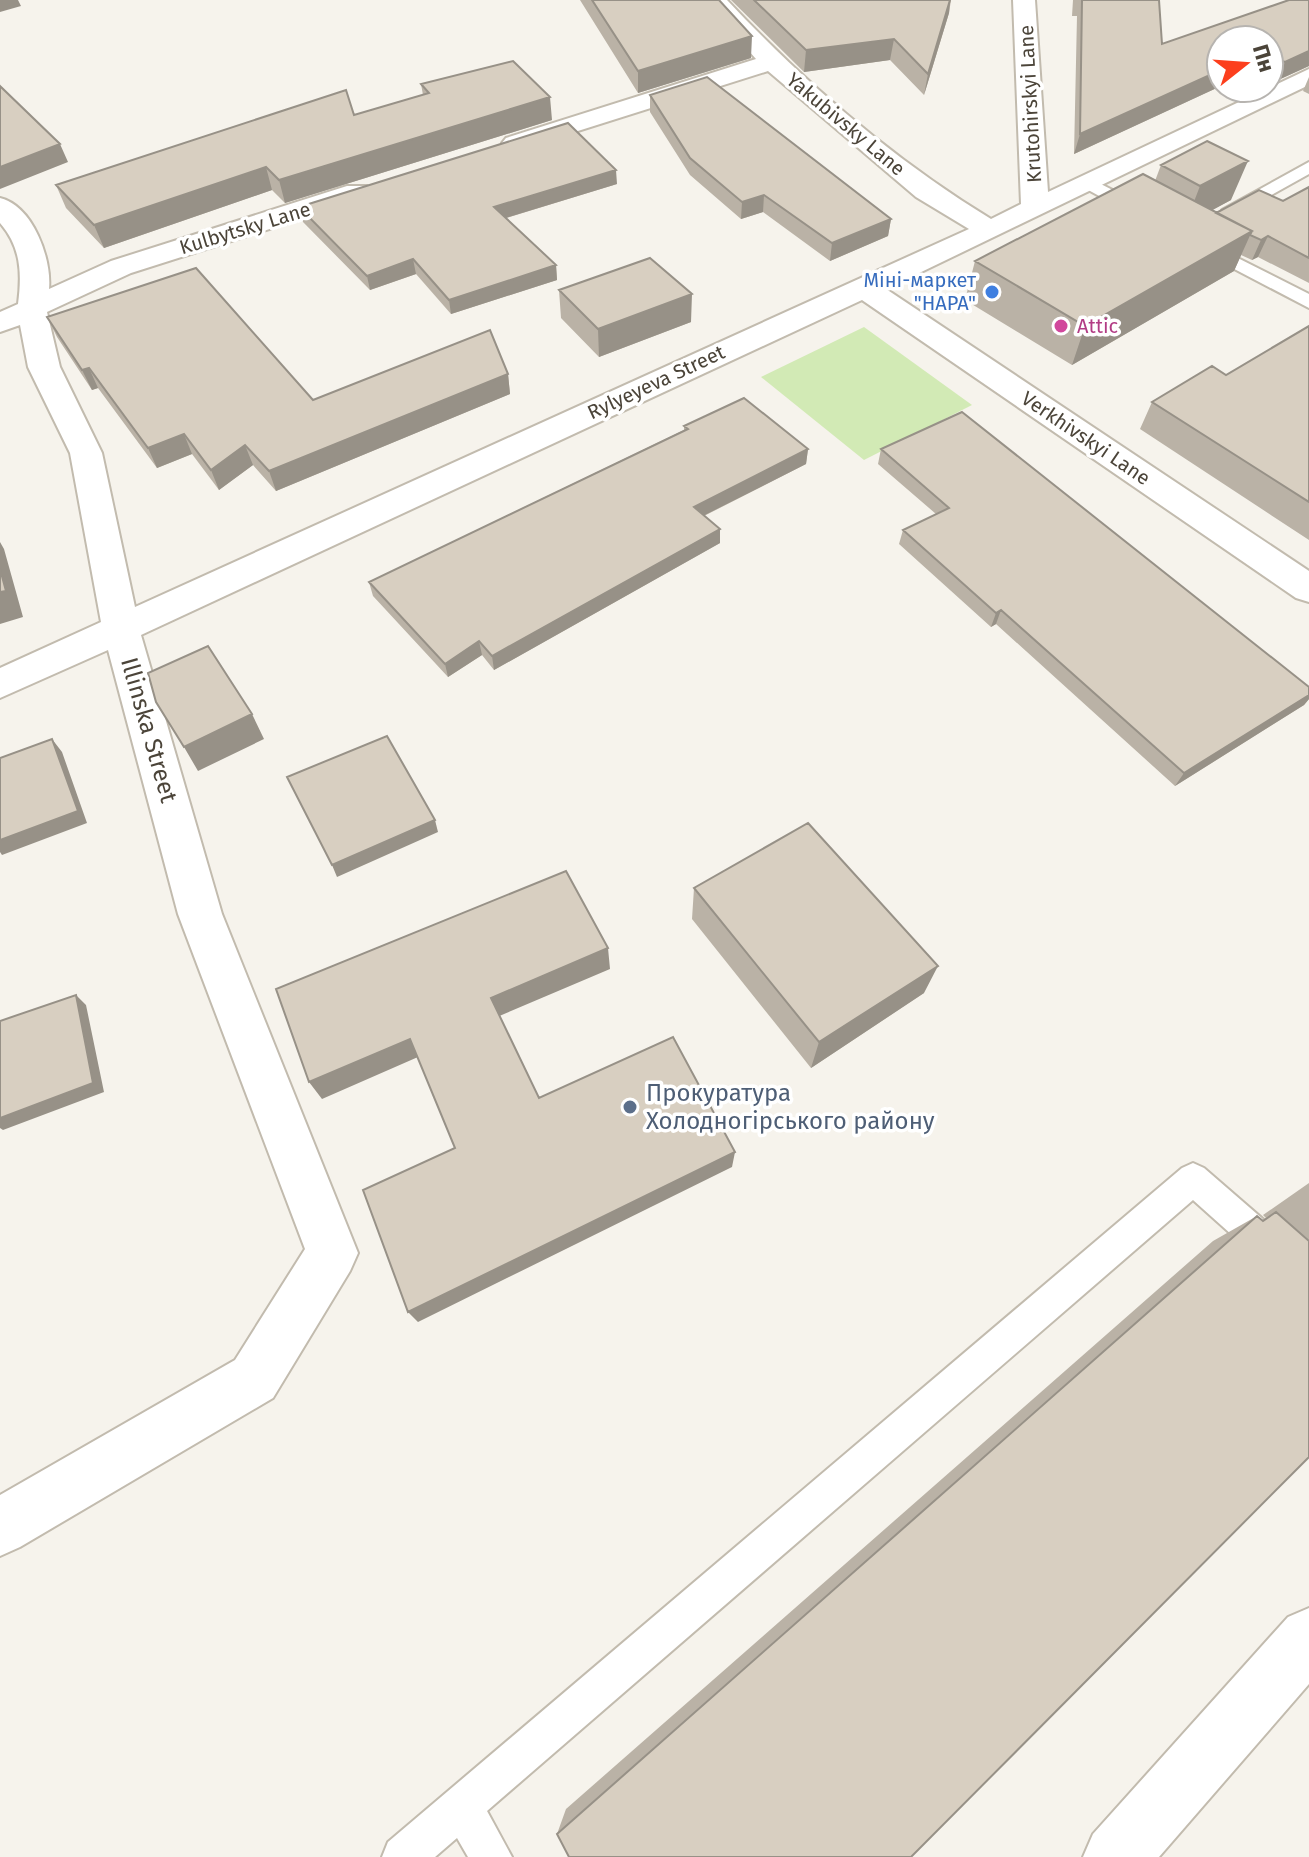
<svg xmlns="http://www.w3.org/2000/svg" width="1309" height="1857" viewBox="0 0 1309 1857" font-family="'Fira Sans',sans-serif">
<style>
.green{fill:#d2eab5}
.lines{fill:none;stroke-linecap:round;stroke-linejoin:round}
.service-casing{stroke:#c2bbae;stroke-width:4}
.minor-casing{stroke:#c2bbae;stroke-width:4}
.service{fill:#fff;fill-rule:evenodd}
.minor{fill:#fff;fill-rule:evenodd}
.wall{fill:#bab2a6}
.shaded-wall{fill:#979187}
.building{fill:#d8cfc1;stroke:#979187;stroke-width:2}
.shop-dot{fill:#3f7fe0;stroke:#fff;stroke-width:3}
.hotel-dot{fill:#d1479c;stroke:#fff;stroke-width:3}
.service-dot{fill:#5c6f8a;stroke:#fff;stroke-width:3}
.labels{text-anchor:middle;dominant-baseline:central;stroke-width:7;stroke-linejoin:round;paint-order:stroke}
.far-street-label{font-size:20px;fill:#4b4439;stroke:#fff}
.far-shop-label{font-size:20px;fill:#366cbe;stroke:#fff;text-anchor:end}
.far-hotel-label{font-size:20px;fill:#b23c85;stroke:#fff;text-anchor:start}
.street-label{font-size:24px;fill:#4b4439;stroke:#fff}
.service-label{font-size:24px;fill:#4e5e75;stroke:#fff;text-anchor:start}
</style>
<rect width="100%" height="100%" fill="#f6f3ec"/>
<path class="green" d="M 864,327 L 972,405 L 864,460 L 761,377 Z"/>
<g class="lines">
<defs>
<path id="service" d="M 1309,162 L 1309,174 L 1237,214 L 1225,214 L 1222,210 Z
M 1087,177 L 1146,207 L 1149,211 L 1146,215 L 1134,215 L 1081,186 L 1078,182 L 1081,178 Z
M 1204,241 L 1309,294 L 1309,308 L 1198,250 L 1195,246 Z
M 1193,1163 L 1204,1168 L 1309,1259 L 1309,1298 L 1297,1293 L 1193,1200 L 487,1811 L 512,1857 L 468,1857 L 457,1838 L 435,1857 L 382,1857 L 388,1842 L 1182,1168 Z"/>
<path id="minor" d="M 704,0 L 727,0 C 805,83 894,160 991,219 L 1021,204 L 1013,0 L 1035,0 L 1048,192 L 1309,69 L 1309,85 L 886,289 L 1309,571 L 1309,602 L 1296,598 L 862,300 L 141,635 L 222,914 L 358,1253 L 350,1271 L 273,1398 L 20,1547 L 0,1556 L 0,1495 L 235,1360 L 305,1249 L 178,914 L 108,650 L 0,698 L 0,668 L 101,622 L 70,453 L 28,367 L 20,325 L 0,332 L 0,312 L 18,304 C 22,273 21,247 0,223 L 0,198 C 33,206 52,259 49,289 L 111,261 L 347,186 L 367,186 L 370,192 L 367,198 L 131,273 L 47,312 L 60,367 L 102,453 L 135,607 L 969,229 L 916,197 L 768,71 L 524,148 L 506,148 L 502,143 L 506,138 L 756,59 Z
M 1309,1608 L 1309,1684 L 1159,1857 L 1083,1857 L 1093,1834 L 1288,1617 Z"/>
</defs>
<use href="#service" class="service-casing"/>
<use href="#minor" class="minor-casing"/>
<use href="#service" class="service"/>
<use href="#minor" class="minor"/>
</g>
<path class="wall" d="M 580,0 L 719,0 L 751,58 L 638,93 Z
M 731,0 L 951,0 L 949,13 L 924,95 L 890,60 L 804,72 Z
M 1073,0 L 1159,0 L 1162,44 L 1289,0 L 1309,66 L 1276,81 L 1269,78 L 1269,40 L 1221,40 L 1221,86 L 1074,154 L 1077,16 L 1072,16 Z
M 1309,77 L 1309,94 L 1303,91 Z
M 421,84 L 552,120 L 285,203 L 272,190 L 104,248 L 66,208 L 56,185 L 354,115 L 423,95 Z
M 650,95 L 891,219 L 888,236 L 830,261 L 763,212 L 741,219 L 690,175 L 650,112 Z
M 1161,165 L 1231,200 L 1212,210 L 1216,213 L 1283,201 L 1309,187 L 1309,283 L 1258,257 L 1252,260 L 1241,255 L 1234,271 L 1072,365 L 965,300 L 975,261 L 1155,181 Z
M 617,184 L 506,218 L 556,265 L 557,280 L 451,314 L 416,274 L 370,290 L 303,222 L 299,207 Z
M 559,290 L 691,322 L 599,357 L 561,318 Z
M 47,317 L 313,400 L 508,374 L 510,394 L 276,491 L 253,465 L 219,490 L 192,454 L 157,468 L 98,388 L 92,390 L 57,337 Z
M 1309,326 L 1309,540 L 1140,429 L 1152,402 L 1226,375 Z
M 684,426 L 808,449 L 806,464 L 704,516 L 720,543 L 494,670 L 482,655 L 448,677 L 373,596 L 369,582 L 684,430 Z
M 881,449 L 1309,687 L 1309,699 L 1304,705 L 1175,786 L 996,624 L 991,627 L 899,544 L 903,530 L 936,514 L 878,464 Z
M 694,888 L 924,993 L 811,1068 L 692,919 Z
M 1309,1183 L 1309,1457 L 557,1834 L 566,1809 L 1213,1241 L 1257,1216 L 1262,1220 L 1266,1218 L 1263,1215 Z"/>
<path class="shaded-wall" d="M 0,0 L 18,0 L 21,6 L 0,12 Z
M 950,0 L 949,13 L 924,95 L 928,74 Z
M 752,36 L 751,58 L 638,93 L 638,71 Z
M 894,39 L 890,60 L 804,72 L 806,50 Z
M 1309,51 L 1309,66 L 1276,81 L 1285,62 Z
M 1221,70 L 1221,86 L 1074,154 L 1080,134 Z
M 550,97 L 552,120 L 285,203 L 279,180 Z
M 60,144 L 68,162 L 0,189 L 0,167 Z
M 1248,161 L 1231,200 L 1185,225 L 1200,186 Z
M 266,167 L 272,190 L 104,248 L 94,225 Z
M 616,170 L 617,184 L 496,221 L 494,207 Z
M 764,195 L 763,212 L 741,219 L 742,202 Z
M 891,219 L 888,236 L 830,261 L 832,243 Z
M 1252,231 L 1234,271 L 1072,365 L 1085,326 Z
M 1268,236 L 1258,257 L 1252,260 L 1261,240 Z
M 413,259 L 416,274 L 370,290 L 367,276 Z
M 556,265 L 557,280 L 451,314 L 449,300 Z
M 692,294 L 691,322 L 599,357 L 598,329 Z
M 89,368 L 98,388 L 92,390 L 82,370 Z
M 508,374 L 510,394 L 276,491 L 269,471 Z
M 184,434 L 192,454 L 157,468 L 148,448 Z
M 245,445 L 253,465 L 219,490 L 211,470 Z
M 808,449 L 806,464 L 693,521 L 694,507 Z
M 720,529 L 720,543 L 494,670 L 492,656 Z
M 0,542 L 4,549 L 23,617 L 0,624 Z
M 1001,610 L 996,624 L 991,627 L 996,613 Z
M 479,641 L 482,655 L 448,677 L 445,664 Z
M 1309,695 L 1309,699 L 1304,705 L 1175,786 L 1184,773 Z
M 252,714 L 264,739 L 198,771 L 184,747 Z
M 52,739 L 62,752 L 87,823 L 2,855 L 0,852 L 0,840 Z
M 435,820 L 438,832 L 337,877 L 332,865 Z
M 608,948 L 610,969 L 497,1017 L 491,998 Z
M 938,966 L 924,993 L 811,1068 L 819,1042 Z
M 76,995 L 86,1005 L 104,1092 L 3,1130 L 0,1128 L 0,1118 Z
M 410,1039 L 418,1057 L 322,1099 L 309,1082 Z
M 735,1152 L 732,1167 L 418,1322 L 408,1312 Z"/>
<path class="building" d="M 592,0 L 719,0 L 752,36 L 638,71 Z
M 754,0 L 950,0 L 928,74 L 894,39 L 806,50 Z
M 1082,0 L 1159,0 L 1162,44 L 1289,0 L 1309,0 L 1309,51 L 1285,62 L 1269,56 L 1269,40 L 1221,40 L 1221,70 L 1080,134 Z
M 513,61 L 550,97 L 279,180 L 266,167 L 94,225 L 56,185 L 346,90 L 354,115 L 429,93 L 421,84 Z
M 707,77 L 891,219 L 832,243 L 764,195 L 742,202 L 690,158 L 650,95 Z
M 0,86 L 60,144 L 0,167 Z
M 568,123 L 616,170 L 494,207 L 556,265 L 449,300 L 413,259 L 367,276 L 299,207 Z
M 1207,141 L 1248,161 L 1200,186 L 1161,165 Z
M 1143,174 L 1252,231 L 1085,326 L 975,261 Z
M 1309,187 L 1309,258 L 1268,236 L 1261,240 L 1250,235 L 1252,231 L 1216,213 L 1259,190 L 1283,201 Z
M 650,258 L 692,294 L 598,329 L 559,290 Z
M 196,268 L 313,400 L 490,330 L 508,374 L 269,471 L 245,445 L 211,470 L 184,434 L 148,448 L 89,368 L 82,370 L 47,317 Z
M 1309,326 L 1309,502 L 1152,402 L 1212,366 L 1226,375 Z
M 744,398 L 808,449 L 694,507 L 720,529 L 492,656 L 479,641 L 445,664 L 369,582 L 688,429 L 684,426 Z
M 962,412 L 1309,687 L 1309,695 L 1184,773 L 1001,610 L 996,613 L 903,530 L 949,508 L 881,449 Z
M 0,569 L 6,591 L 0,592 Z
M 208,646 L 252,714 L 184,747 L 156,702 L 148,673 Z
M 387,736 L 435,820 L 332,865 L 287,777 Z
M 52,739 L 78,811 L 0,840 L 0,758 Z
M 808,823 L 938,966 L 819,1042 L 694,888 Z
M 566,871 L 608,948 L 491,998 L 539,1098 L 673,1037 L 735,1152 L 408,1312 L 363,1190 L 455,1148 L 410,1039 L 309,1082 L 276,989 Z
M 76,995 L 93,1083 L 0,1118 L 0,1021 Z
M 1276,1212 L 1309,1241 L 1309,1457 L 911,1857 L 569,1857 L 557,1834 L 1257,1216 L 1263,1221 Z"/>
<circle class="shop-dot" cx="992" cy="292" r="8"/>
<circle class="hotel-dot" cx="1061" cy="326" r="8"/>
<circle class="service-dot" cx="630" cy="1107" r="8"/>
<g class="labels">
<g class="far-street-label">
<text transform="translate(1030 104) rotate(-93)">Krutohirskyi Lane</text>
<text transform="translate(846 124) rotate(40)">Yakubivsky Lane</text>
<text transform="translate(245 228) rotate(-17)">Kulbytsky Lane</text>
<text transform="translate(656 382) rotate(-25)">Rylyeyeva Street</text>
<text transform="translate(1086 438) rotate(34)">Verkhivskyi Lane</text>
</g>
<g class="far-shop-label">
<text x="976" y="280">Міні-маркет<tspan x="976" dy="23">"НАРА"</tspan></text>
</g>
<g class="far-hotel-label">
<text x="1077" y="326">Attic</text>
</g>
<g class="street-label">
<text transform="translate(149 730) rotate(74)">Illinska Street</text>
</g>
<g class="service-label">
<text x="646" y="1093">Прокуратура<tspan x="646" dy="28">Холодногірського району</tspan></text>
</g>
</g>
<g transform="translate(1245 64) rotate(73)"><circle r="38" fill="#ffffff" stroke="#b7b4b0" stroke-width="2"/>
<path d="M0-6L14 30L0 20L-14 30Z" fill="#fc3f1d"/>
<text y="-12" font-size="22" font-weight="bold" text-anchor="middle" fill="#4b4439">Пн</text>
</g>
</svg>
